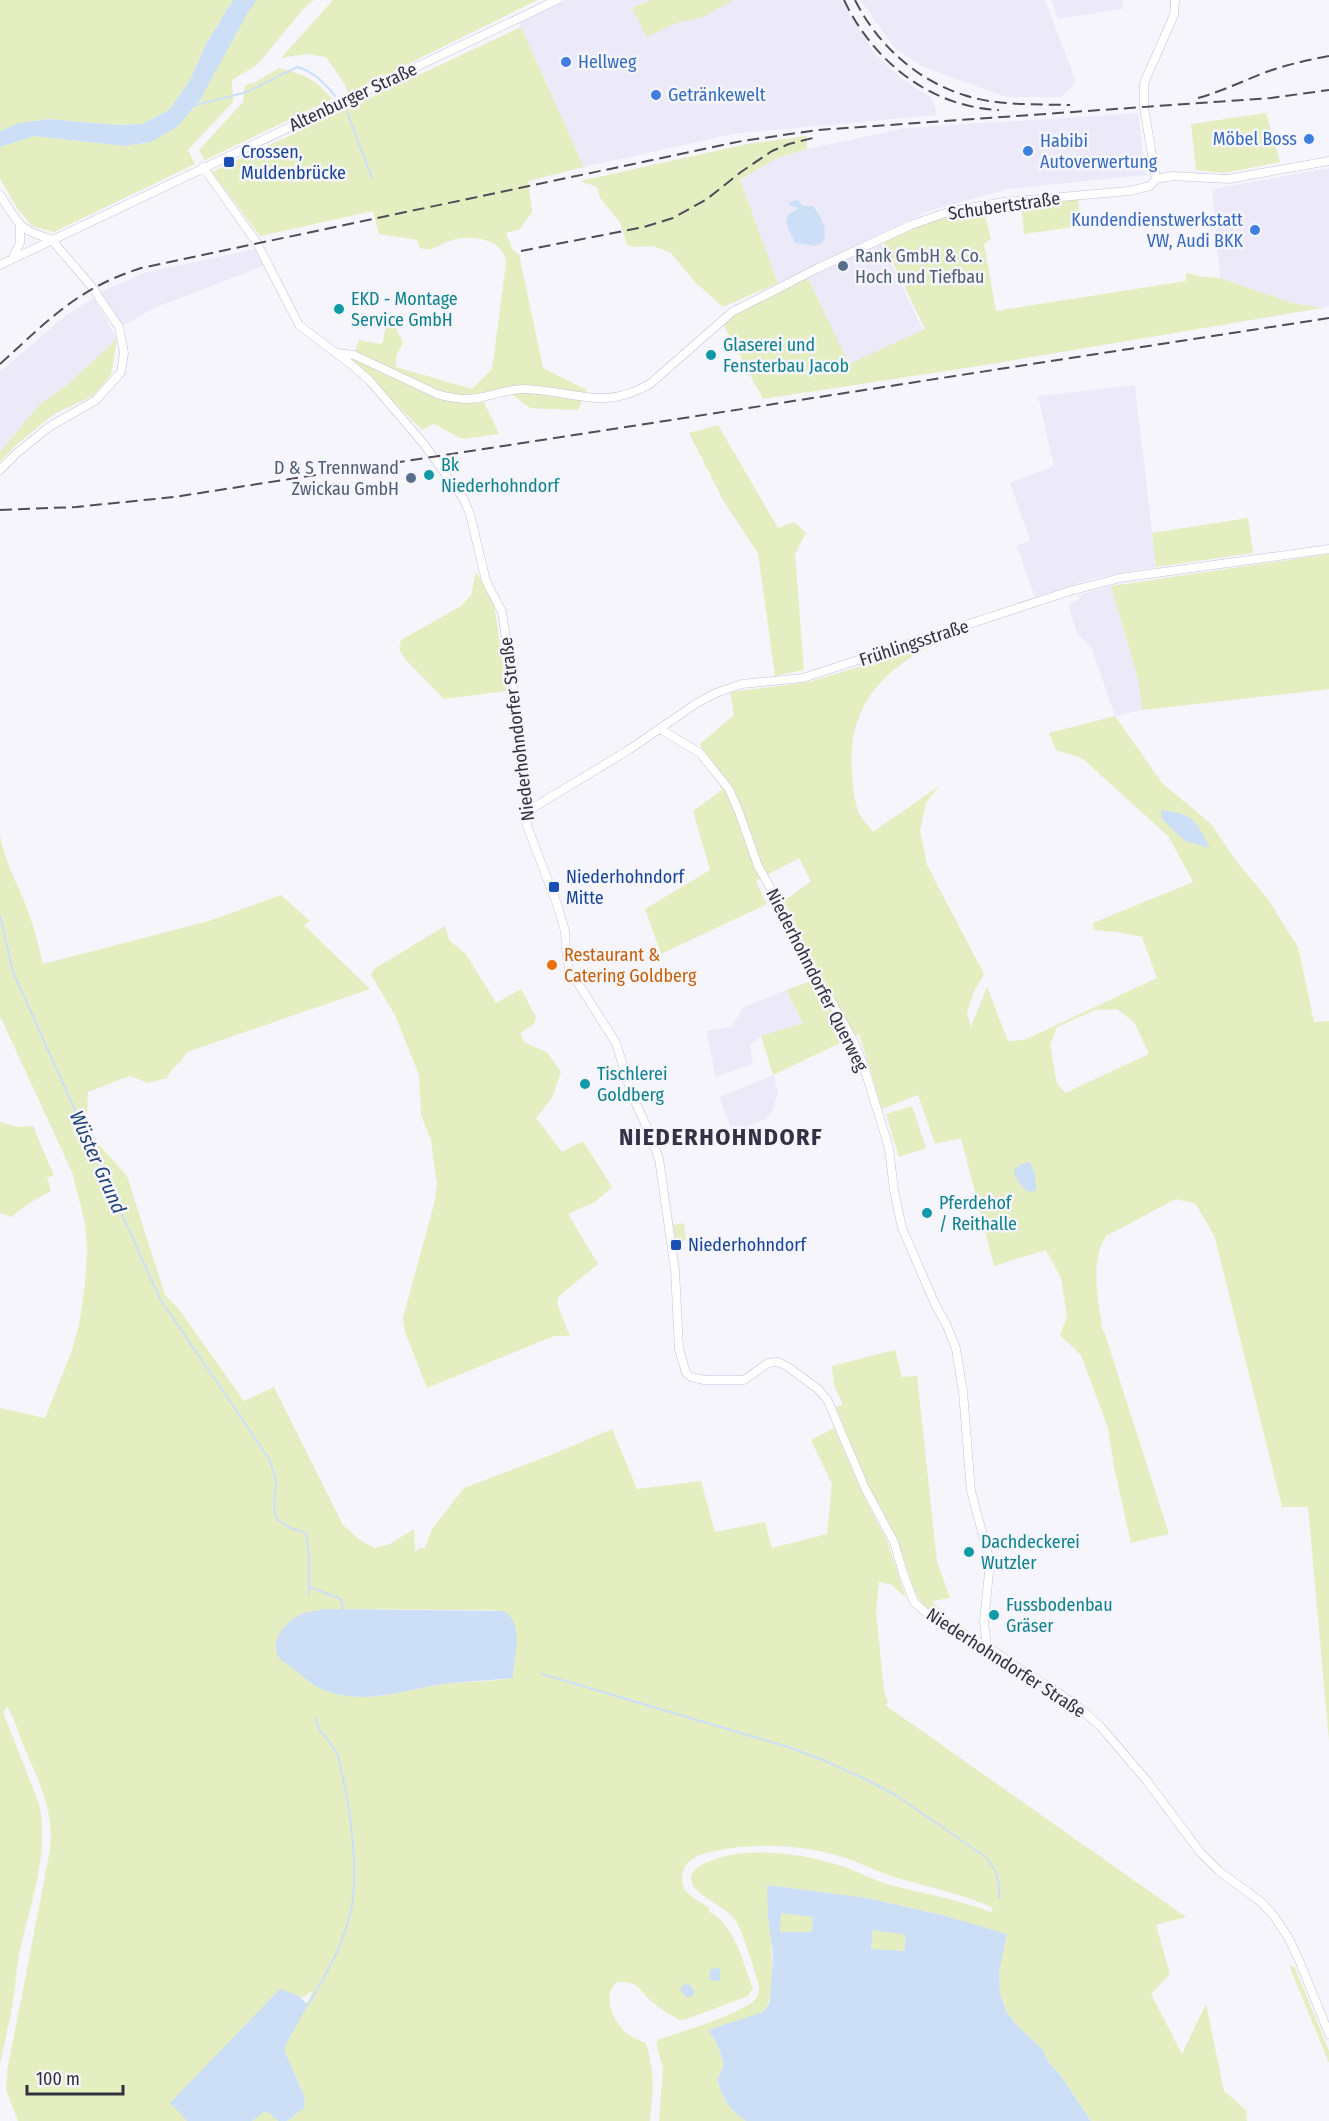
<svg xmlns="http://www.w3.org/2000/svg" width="1329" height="2121" viewBox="0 0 1329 2121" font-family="'Fira Sans Condensed',sans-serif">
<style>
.built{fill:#eceaf9}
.green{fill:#e5eec0;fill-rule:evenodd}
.water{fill:#cddff7;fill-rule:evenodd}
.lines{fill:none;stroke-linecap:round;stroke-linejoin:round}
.stream{stroke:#cddff7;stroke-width:2}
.minor-casing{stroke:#c4c1dd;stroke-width:9}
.minor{stroke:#fff;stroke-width:8}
.rail{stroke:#4e4d58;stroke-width:2;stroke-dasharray:12 6;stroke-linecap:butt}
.shop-dot{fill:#3f7fe0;stroke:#f6f5fb;stroke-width:2}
.transit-dot{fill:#1a4fb4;stroke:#f6f5fb;stroke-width:2}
.service-dot{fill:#5c6f8a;stroke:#f6f5fb;stroke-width:2}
.culture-dot{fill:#0f9aa8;stroke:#f6f5fb;stroke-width:2}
.food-dot{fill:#e8710a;stroke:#f6f5fb;stroke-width:2}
.labels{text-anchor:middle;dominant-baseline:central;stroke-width:5;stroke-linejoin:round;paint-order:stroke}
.shop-label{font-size:18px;fill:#366cbe;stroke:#f6f5fb;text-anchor:start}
.street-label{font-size:18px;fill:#33313d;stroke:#f6f5fb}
.transit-label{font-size:18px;fill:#164399;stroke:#f6f5fb;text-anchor:start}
.service-label{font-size:18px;fill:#4e5e75;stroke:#f6f5fb;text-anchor:start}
.culture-label{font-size:18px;fill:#0d838f;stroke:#f6f5fb;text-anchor:start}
.food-label{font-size:18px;fill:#c56008;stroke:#f6f5fb;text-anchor:start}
.water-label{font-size:20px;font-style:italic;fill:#214677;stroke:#f6f5fb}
.district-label{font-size:24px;font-weight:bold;letter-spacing:1.5px;fill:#343147;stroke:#f6f5fb}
</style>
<rect width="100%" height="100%" fill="#f6f5fb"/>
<path class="built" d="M 567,0 L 841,0 L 873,52 L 902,79 L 932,98 L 937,115 L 733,134 L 584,167 L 519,23 Z
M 860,0 L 1045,0 L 1076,82 L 1061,97 L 1006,97 L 921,66 L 896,49 Z
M 1051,0 L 1123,0 L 1123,9 L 1058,19 Z
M 1138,113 L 1146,175 L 1008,189 L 928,211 L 778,283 L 740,180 L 775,159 L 807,149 L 906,128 Z
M 1329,168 L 1329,306 L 1322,308 L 1292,303 L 1220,278 L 1212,189 Z
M 881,242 L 923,330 L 849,365 L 807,276 Z
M 255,249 L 264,266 L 154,308 L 123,326 L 101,292 L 144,273 Z
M 94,298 L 117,339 L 68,384 L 38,406 L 0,452 L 0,372 L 65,316 Z
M 1135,385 L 1156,567 L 1095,578 L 1035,597 L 1017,546 L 1030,540 L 1010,483 L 1054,466 L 1038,396 Z
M 1111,586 L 1138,679 L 1142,710 L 1115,716 L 1092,649 L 1077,633 L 1068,604 L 1079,600 L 1079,595 Z
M 786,990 L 804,1023 L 761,1036 L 750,1045 L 753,1064 L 716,1077 L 706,1031 L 731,1027 L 744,1007 Z
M 773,1075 L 778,1091 L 773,1110 L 765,1119 L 733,1133 L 719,1097 Z"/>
<path class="green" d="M 0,0 L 233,0 L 207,42 L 190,80 L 169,110 L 142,124 L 118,125 L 49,119 L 19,123 L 0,131 Z
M 257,0 L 314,0 L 306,6 L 257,65 L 232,80 L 233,102 L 188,150 L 195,164 L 54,232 L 32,226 L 17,208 L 0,179 L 0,147 L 34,136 L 124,146 L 151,142 Z
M 333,0 L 537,0 L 348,94 L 346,86 L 326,57 L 307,54 L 281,58 Z
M 651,0 L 733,0 L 701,18 L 679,22 L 647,37 L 632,8 Z
M 521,27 L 584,167 L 528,181 L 532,212 L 520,229 L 506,233 L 512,249 L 519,254 L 543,368 L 587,390 L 578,410 L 530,408 L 507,391 L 482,398 L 499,434 L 462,439 L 434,424 L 422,430 L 352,360 L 359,340 L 380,344 L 383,342 L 388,310 L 403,343 L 396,356 L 396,367 L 472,389 L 492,369 L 506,263 C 505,254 501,248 494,244 C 480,236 461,236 447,242 C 437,246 432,252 420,248 L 417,240 L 379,234 L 373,211 L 260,236 L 212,172 Z
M 279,68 C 305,75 315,78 332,99 L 205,160 L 199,150 L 243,102 L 245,85 L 254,83 Z
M 1266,113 L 1280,162 L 1224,173 L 1196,170 L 1191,124 Z
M 807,136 L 807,149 L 775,159 L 740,180 L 778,283 L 723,307 L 695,282 L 671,253 L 653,246 L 634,247 L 627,245 L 620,222 L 600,198 L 597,187 L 580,181 L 747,144 Z
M 1078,197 L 1081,226 L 1024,234 L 1021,202 Z
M 983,208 L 991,239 L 984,244 L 996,311 L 1186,281 L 1186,273 L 1203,277 L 1220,278 L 1292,303 L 1322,308 L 985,365 L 763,399 L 723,324 L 735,315 L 807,276 L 849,364 L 925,329 L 884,244 L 886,238 L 951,215 Z
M 117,339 L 111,375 L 93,396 L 54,414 L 15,446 L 0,462 L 0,452 L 38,406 L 68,384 Z
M 718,425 L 778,528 L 794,522 L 806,533 L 795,554 L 804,670 L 775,676 L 758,553 L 723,500 L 689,433 Z
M 1248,518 L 1253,553 L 1156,567 L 1152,533 Z
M 1329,554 L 1329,689 L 1142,710 L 1138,679 L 1111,586 Z
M 476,571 L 494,604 L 507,691 L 444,699 L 405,659 L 399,649 L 401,640 L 461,606 L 471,595 Z
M 937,643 C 881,670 847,708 852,772 C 853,785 854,802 859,813 C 862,820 869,826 873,832 L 939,786 L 926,803 L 920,831 L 927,865 L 984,974 L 974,991 L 967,1013 L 971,1027 L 987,987 L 1008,1041 L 1024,1040 L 1157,978 L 1142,937 L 1118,932 L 1093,930 L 1093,923 L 1193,882 L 1169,837 L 1082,758 L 1056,750 L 1049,733 L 1115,716 L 1162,783 L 1211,824 L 1237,862 L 1267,898 L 1298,947 L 1314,1022 L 1329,1021 L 1329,1741 L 1308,1507 L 1282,1507 L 1215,1238 L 1196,1204 L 1176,1199 L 1106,1236 C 1089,1263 1099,1299 1102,1329 L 1105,1334 L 1169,1534 L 1131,1543 L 1115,1472 L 1108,1428 L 1081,1355 L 1060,1335 L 1067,1316 L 1061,1278 L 1046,1250 L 994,1266 L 961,1138 L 935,1144 L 918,1095 L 882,1109 L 859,1034 L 773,1075 L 761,1036 L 803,1023 L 786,990 L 822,977 L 784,901 L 811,881 L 799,858 L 756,881 L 767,904 L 661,954 L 645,909 L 710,870 L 693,811 L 722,790 L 700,744 L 734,715 L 730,692 L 809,682 ZM 1117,1009 L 1134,1022 L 1149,1054 L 1065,1093 L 1057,1084 L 1050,1045 L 1057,1027 L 1096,1010 Z
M 0,835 C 4,859 15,879 24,901 C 33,922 38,943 43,964 L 209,921 L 281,895 L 310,921 L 304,925 L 370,989 L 187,1052 C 182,1063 170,1068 167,1078 L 148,1083 L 130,1076 L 88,1092 L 87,1123 L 93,1138 L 127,1176 L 165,1295 L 178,1308 L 244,1401 L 274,1387 L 343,1525 L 361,1541 L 375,1548 L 390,1544 L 414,1529 L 415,1552 L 420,1548 L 425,1548 L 432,1529 L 464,1488 L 551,1455 L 612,1429 L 637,1489 L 701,1481 L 715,1532 L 765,1522 L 772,1548 L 827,1534 L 832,1484 L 811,1440 L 834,1428 L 865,1499 L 887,1540 L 906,1598 L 892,1585 L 879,1582 L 876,1611 L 884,1691 L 888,1702 L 885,1705 L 1186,1917 L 1156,1925 L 1170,1974 L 1151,1994 L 1182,2054 L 1206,2004 L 1224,2091 L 1246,2110 L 1247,2121 L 1091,2121 L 1061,2076 L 1047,2060 L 1043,2050 L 1015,2023 L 1006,2011 L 1000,1992 L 999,1972 L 942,1915 L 867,1898 L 768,1885 C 765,1909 783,1999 762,2012 C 750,2019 723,2025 708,2030 L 718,2046 L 724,2065 L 717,2080 C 724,2100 728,2109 746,2121 L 659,2121 L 663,2067 L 657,2048 L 657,2042 L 660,2039 C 679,2033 747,2012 756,1998 C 759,1994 759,1989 759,1985 C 754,1970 742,1927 733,1917 C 723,1905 691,1894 691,1879 C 692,1868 701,1865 710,1861 C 749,1845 808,1854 848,1868 C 862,1874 876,1881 890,1885 C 924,1893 958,1900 991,1912 L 993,1908 C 963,1894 929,1887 897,1878 C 880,1873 863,1864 846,1858 C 804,1845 758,1842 715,1851 C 703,1853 686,1858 683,1872 C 678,1894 695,1897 709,1908 L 710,1912 C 736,1927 742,1961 753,1988 L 748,1996 L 687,2019 L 679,2020 C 669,2014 659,2008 650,2000 C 637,1987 638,1981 617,1982 C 602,1994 612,2020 625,2032 C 631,2037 639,2040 646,2043 C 655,2074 653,2090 650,2121 L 287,2121 L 304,2108 L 305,2098 L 285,2052 L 285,2046 L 307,2005 L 305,2003 L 309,2000 L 312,1992 L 310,1992 L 301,1998 L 299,1996 L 171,2103 L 187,2121 L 18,2121 L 6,2090 L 7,2072 L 50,1850 C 55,1811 37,1777 22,1742 C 18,1731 14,1717 7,1707 L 3,1712 L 38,1801 C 52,1848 29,1908 19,1954 C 16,1970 16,1985 13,2000 C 10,2022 4,2043 0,2064 L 0,1408 L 45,1418 L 71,1353 L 79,1325 L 85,1284 L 87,1248 L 85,1223 L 72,1172 L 0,1016 ZM 324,1609 L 496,1610 L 516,1631 L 513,1678 C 491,1682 467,1681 444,1684 C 404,1690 364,1706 324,1690 C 308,1684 297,1670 282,1661 L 310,1612 Z
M 445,926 L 449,940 L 466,954 L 496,1003 L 521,989 L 536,1017 L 534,1024 L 520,1033 L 524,1042 L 548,1053 L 561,1072 L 552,1098 L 536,1118 L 562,1152 L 583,1141 L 612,1187 L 595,1202 L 568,1214 L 598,1264 L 559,1296 L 557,1304 L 570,1336 L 554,1336 L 427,1388 L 405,1332 L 403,1318 L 434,1204 L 437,1185 L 431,1140 L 421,1115 L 419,1075 L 395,1015 L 371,975 L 374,969 Z
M 912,1106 L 926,1148 L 899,1157 L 886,1114 Z
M 0,1122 L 17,1127 L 33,1126 L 54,1176 L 47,1177 L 51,1191 L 28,1204 L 11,1217 L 0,1213 Z
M 684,1223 L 686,1240 L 676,1241 L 673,1225 Z
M 895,1350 L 902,1377 L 917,1376 L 937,1561 L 950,1598 L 932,1601 L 946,1617 L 971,1632 L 944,1622 L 924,1607 L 915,1592 L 897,1539 L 871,1492 L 836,1407 L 843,1405 L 834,1385 L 832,1366 Z
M 781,1913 L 813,1917 L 812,1932 L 779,1932 Z
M 873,1930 L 907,1935 L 904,1951 L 871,1949 Z
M 1289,1965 L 1295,1968 L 1329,2051 L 1329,2063 Z
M 264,2112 L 269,2113 L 278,2121 L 252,2121 Z"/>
<path class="water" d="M 233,0 L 257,0 L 247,14 L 200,100 L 177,127 L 151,142 L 124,146 L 34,136 L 0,147 L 0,131 L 19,123 L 49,119 L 118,125 L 142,124 L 169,110 L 190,80 L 207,42 Z
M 798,200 L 803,206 L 813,206 C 821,216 830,232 821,244 L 815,246 L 795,243 L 786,223 L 788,215 L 799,208 L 789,205 L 789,202 Z
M 1161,810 C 1194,814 1195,819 1210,848 L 1185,841 L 1162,819 Z
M 1030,1162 L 1035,1174 L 1036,1190 L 1030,1192 C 1022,1189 1014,1178 1014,1169 L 1023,1163 Z
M 324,1609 L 503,1611 C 526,1622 513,1658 513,1678 C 490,1681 466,1681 443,1684 C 403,1690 364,1706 324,1690 C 308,1684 297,1670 282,1661 C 267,1647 281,1626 296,1617 C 303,1612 315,1611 324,1609 Z
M 767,1885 L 867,1898 L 942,1915 L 1007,1934 L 999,1972 L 1000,1992 L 1006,2011 L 1015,2023 L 1043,2050 L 1047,2060 L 1061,2076 L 1091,2121 L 746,2121 C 728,2109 724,2100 717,2080 L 724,2065 L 718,2046 L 708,2030 L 763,2012 L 770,2002 L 773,1955 L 768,1918 ZM 781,1913 L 813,1917 L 812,1932 L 780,1932 ZM 873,1930 L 906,1935 L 904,1951 L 871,1949 Z
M 720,1968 L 720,1981 L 709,1980 L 710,1969 Z
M 688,1983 L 694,1990 L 694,1995 L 687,1998 L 680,1990 L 681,1987 Z
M 280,1989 L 299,1996 L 308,2005 L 285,2046 L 285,2052 L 305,2098 L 304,2108 L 287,2121 L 278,2121 L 269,2113 L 264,2112 L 252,2121 L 187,2121 L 170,2103 Z"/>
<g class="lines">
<path class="stream" d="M 192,106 L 247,92 L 297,67 C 313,71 325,83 335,96
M 347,112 L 372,178
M 0,916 L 13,972 L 160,1299 L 270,1460 L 276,1481 L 274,1508 L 277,1519 L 288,1527 L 306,1533 L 309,1554 L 309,1594
M 310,1587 L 341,1599 L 343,1609
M 542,1674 L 788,1747 L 823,1760 L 867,1780 L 897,1796 L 987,1858 C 997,1871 1000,1882 999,1898
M 308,2005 C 326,1975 346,1941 352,1905 C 358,1866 351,1813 342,1774 C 341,1767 339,1758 336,1752 C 329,1738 317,1733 316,1717"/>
<defs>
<path id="minor" d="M 1175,0 L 1174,15 L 1144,83 L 1144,107 L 1156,179 L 1172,176 L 1228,179 L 1329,161
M 203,167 L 257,243 L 299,325 L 353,366 L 370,381 L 423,443 L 463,498 L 470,514 L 486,581 L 502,612 L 518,719 L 529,810 L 527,826 L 557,904 L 565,931 L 566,950 L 569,969 L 616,1043 L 632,1095 L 650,1134 L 659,1159 L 675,1270 L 679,1349 L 686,1373 L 691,1377 L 704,1380 L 744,1380 L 768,1363 L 778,1362 L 788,1367 L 818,1389 L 828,1401 L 865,1488 L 894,1542 L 903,1573 L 914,1602 L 931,1617 L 950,1629 L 987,1646 L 1018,1668 L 1056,1691 L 1081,1709 L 1101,1727 L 1147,1781 L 1200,1852 L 1219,1871 L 1261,1902 L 1274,1916 L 1288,1937 L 1299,1960 L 1329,2034
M 0,195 C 19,223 16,229 51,239
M 12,259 L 20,243 L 20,227
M 0,265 L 557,0
M 337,353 L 354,355 L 437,394 C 453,399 467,401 483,397 C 497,394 510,389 524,389 C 574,390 601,412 650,384 L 732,312 L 818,268 L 911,225 L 951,211 L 1004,202 L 1129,191 L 1150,186 L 1156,179
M 0,470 L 17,453 L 49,427 L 96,400 L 121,372 L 124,353 L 119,327 L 92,287 L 51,239
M 660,729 L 700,753 L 729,789 L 739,812 L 758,866 L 783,911 L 816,978 L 830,999 L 854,1042 L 864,1067 L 889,1148 L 894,1190 L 902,1228 L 935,1304 L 947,1326 L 956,1349 L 963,1392 L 971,1491 L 990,1562 L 984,1622 L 987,1646
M 529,810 L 627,751 L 697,703 L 716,693 L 742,684 L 803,678 L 1070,591 L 1120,578 L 1329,549"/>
</defs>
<use href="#minor" class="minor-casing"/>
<use href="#minor" class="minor"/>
<path class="rail" d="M 844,0 C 873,61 930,107 999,110
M 855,0 C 877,44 916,80 964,95 C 997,106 1036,104 1070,105
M 1198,98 C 1223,91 1245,80 1269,71 C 1289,64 1309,60 1329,56
M 521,251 L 644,227 L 673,218 L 707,199 L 741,172 L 772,151 L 789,144 L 813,138
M 0,364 C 49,320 76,289 141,268 L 742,141 L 818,130 L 1271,98 L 1329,90
M 0,510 L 76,507 L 174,497 L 1329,318"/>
</g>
<g class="shop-dot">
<circle cx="566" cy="62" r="6"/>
<circle cx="656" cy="95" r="6"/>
<circle cx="1309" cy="139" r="6"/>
<circle cx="1028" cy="151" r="6"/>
<circle cx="1255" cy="230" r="6"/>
</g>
<g class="transit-dot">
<rect x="223" y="156" width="12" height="12" rx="3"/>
<rect x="548" y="881" width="12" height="12" rx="3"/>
<rect x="670" y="1239" width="12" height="12" rx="3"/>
</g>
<g class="service-dot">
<circle cx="843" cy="266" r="6"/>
<circle cx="411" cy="478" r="6"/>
</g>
<g class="culture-dot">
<circle cx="339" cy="309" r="6"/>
<circle cx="711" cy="355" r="6"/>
<circle cx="429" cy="475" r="6"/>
<circle cx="585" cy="1084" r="6"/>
<circle cx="927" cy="1213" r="6"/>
<circle cx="969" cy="1552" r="6"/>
<circle cx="994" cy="1615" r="6"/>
</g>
<circle class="food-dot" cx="552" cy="965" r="6"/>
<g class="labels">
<g class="shop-label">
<text x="578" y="62">Hellweg</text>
<text x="668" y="95">Getränkewelt</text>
<text x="1297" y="139" text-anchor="end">Möbel Boss</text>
<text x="1040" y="141">Habibi<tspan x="1040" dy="21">Autoverwertung</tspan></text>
<text x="1243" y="220" text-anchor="end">Kundendienstwerkstatt<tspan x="1243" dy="21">VW, Audi BKK</tspan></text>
</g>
<g class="street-label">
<text transform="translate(353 97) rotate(-25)">Altenburger Straße</text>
<text transform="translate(1004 206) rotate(-8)">Schubertstraße</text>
<text transform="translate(914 643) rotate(-18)">Frühlingsstraße</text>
<text transform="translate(517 729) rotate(-97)">Niederhohndorfer Straße</text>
<text transform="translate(817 980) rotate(63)">Niederhohndorfer Querweg</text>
<text transform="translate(1006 1663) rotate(33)">Niederhohndorfer Straße</text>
</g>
<g class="transit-label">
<text x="241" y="152">Crossen,<tspan x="241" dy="21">Muldenbrücke</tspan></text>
<text x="566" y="877">Niederhohndorf<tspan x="566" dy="21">Mitte</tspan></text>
<text x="688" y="1245">Niederhohndorf</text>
</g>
<g class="service-label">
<text x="855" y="256">Rank GmbH &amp; Co.<tspan x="855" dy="21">Hoch und Tiefbau</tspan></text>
<text x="399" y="468" text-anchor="end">D &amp; S Trennwand<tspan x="399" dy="21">Zwickau GmbH</tspan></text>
</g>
<g class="culture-label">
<text x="351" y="299">EKD - Montage<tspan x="351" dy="21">Service GmbH</tspan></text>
<text x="723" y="345">Glaserei und<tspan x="723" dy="21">Fensterbau Jacob</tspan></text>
<text x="441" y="465">Bk<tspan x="441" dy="21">Niederhohndorf</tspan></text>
<text x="597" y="1074">Tischlerei<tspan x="597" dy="21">Goldberg</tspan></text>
<text x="939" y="1203">Pferdehof<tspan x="939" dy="21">/ Reithalle</tspan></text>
<text x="981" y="1542">Dachdeckerei<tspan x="981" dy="21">Wutzler</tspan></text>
<text x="1006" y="1605">Fussbodenbau<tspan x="1006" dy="21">Gräser</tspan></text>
</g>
<g class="food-label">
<text x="564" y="955">Restaurant &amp;<tspan x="564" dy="21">Catering Goldberg</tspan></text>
</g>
<g class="water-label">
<text transform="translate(98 1162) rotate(66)">Wüster Grund</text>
</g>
<g class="district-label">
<text x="721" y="1137">NIEDERHOHNDORF</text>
</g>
</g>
<path d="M27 2085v9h96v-9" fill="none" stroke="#33313d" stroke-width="3"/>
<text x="36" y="2085" font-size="18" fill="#33313d" stroke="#f6f5fb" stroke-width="4.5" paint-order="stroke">100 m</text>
</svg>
